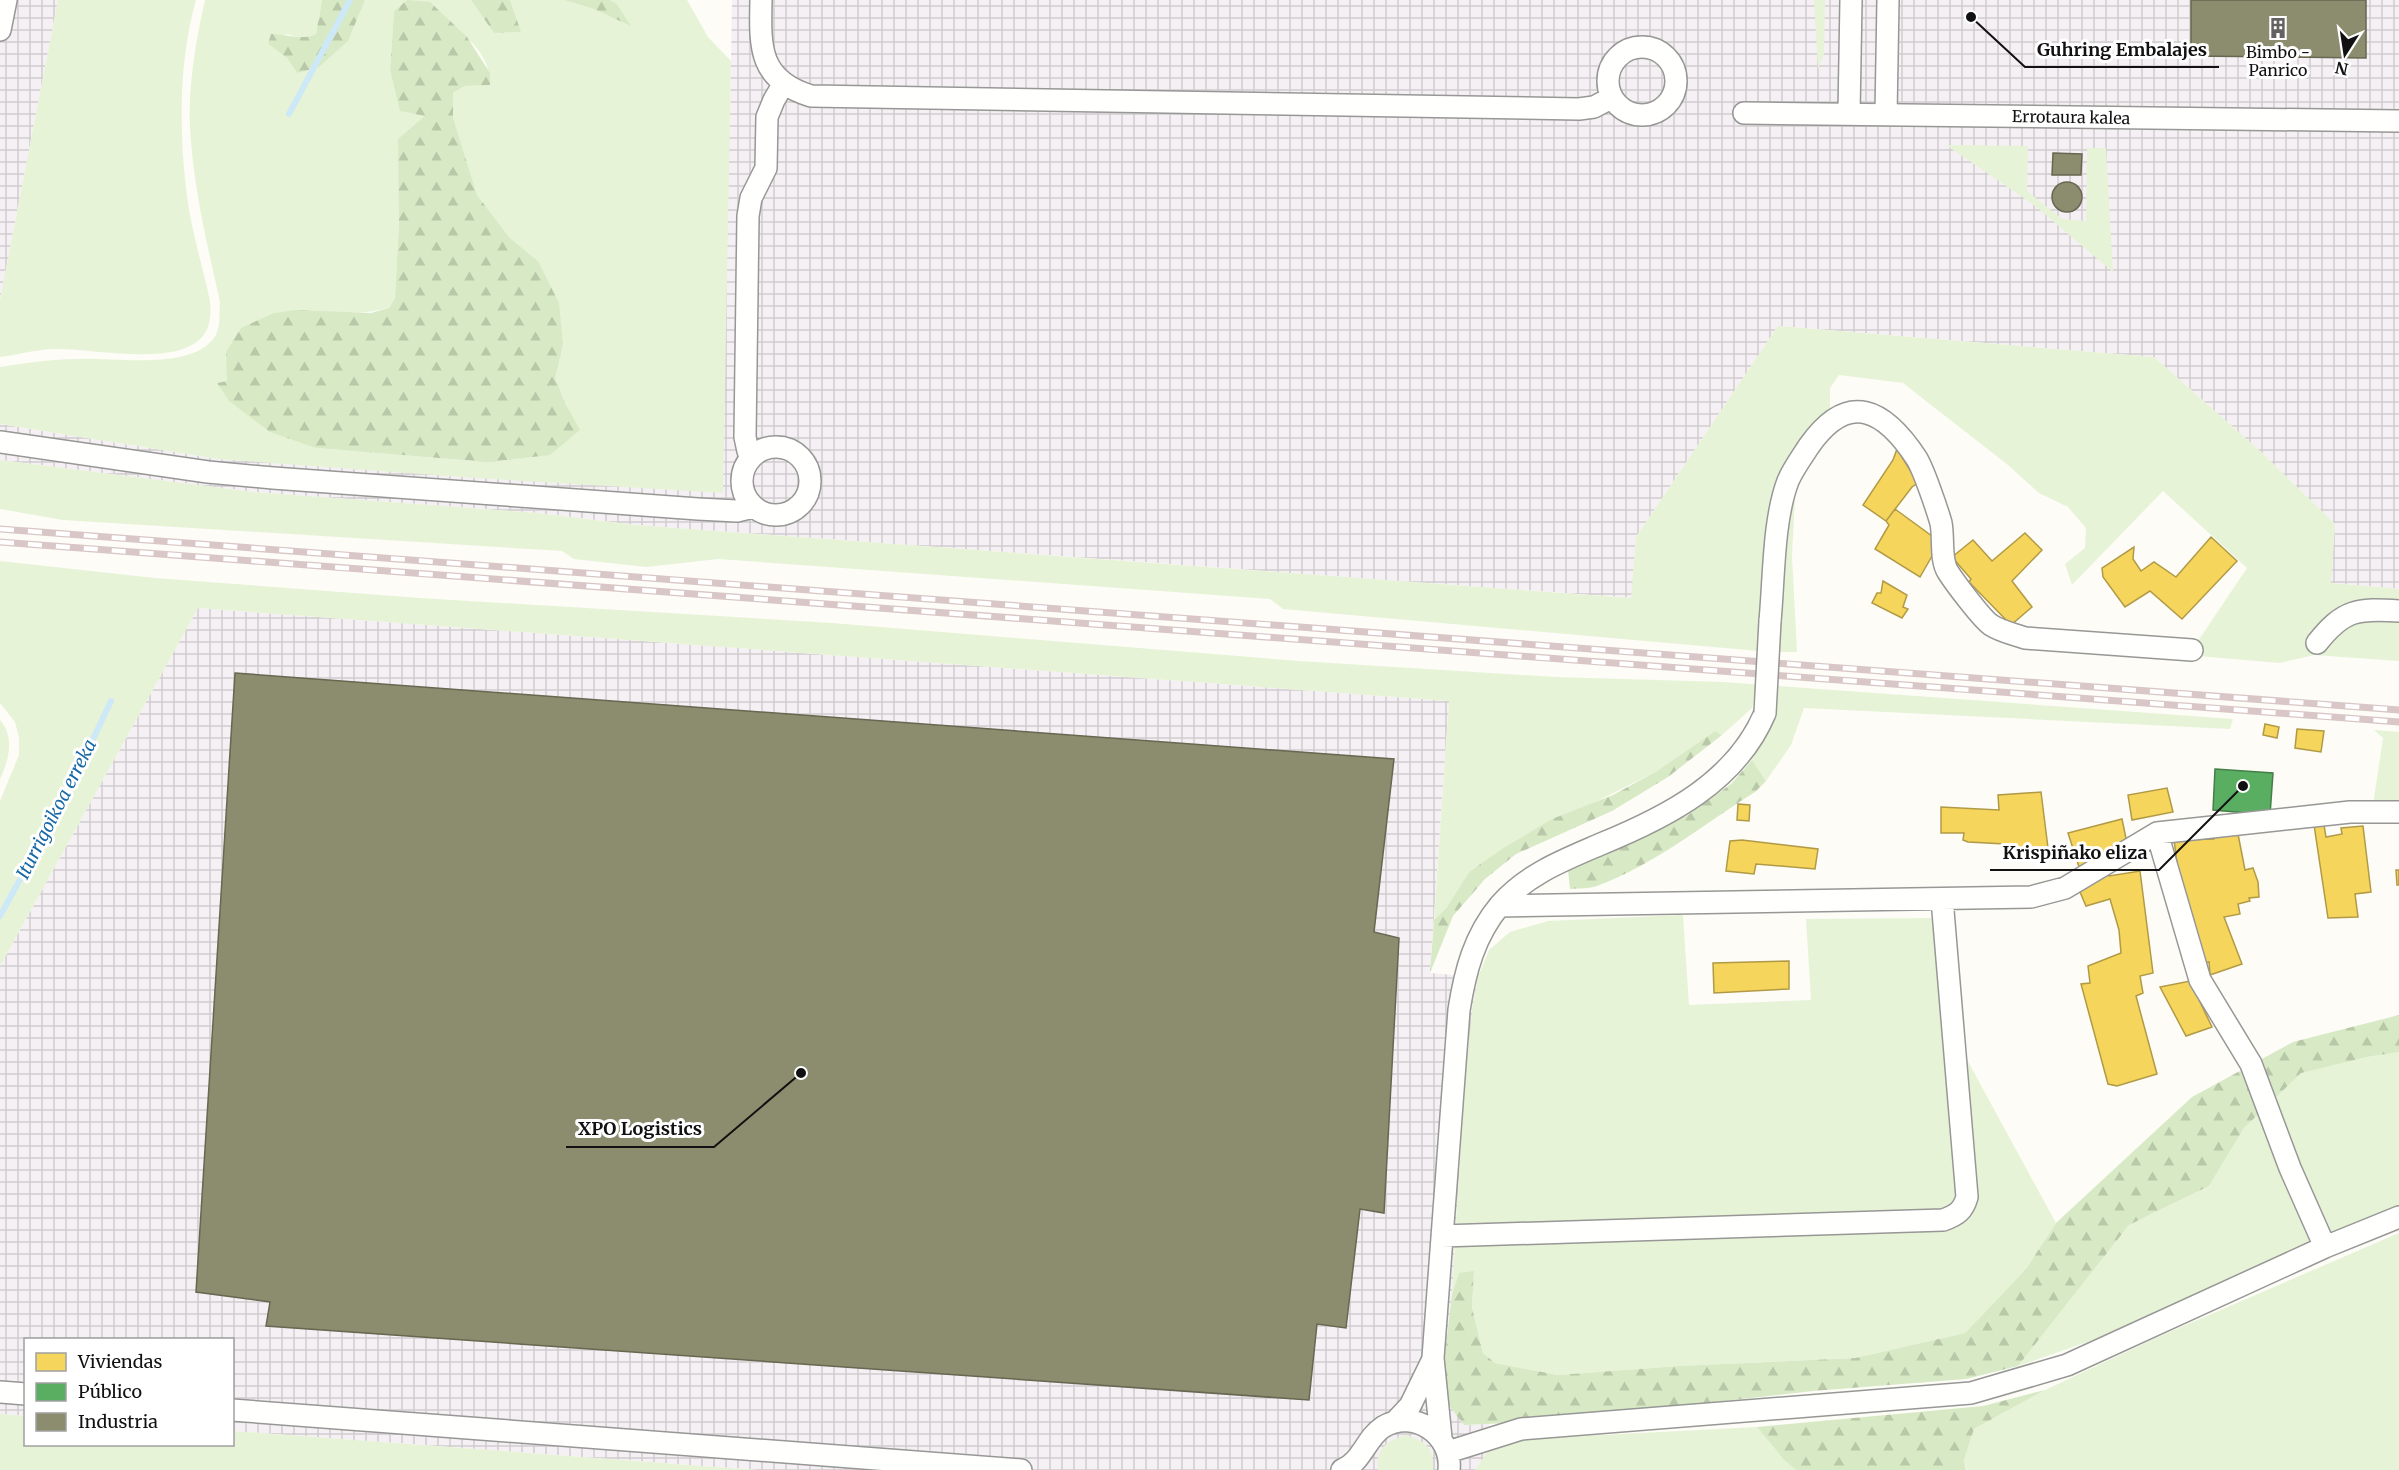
<svg xmlns="http://www.w3.org/2000/svg" width="2399" height="1470" viewBox="0 0 2399 1470" font-family="Merriweather,serif">
<style>
.industrial{fill:url(#industrial-grid)}
.grass{fill:#e7f3d7;fill-rule:evenodd}
.forest{fill:url(#forest-firs)}
.homes{fill:#f6d55c;stroke:#b19a46;stroke-width:1.5}
.public{fill:#5aae61;stroke:#447f49;stroke-width:1.5}
.industry{fill:#8c8c6e;stroke:#676752;stroke-width:1.5}
.lines{fill:none;stroke-linecap:round;stroke-linejoin:round}
.stream{stroke:#cde8f7;stroke-width:6}
.minor-casing{stroke:#979795;stroke-width:24}
.minor{stroke:#fffffe;stroke-width:21}
.rail-casing{stroke:#d9c6c7;stroke-width:7}
.rail{stroke:#fff;stroke-width:4.5;stroke-dasharray:14;stroke-linecap:butt}
.minor-bridge-casing{stroke:#979795;stroke-width:24;stroke-linecap:butt}
.minor-bridge{stroke:#fffffe;stroke-width:21}
.labels{text-anchor:middle;dominant-baseline:central;stroke-width:6;stroke-linejoin:round;paint-order:stroke}
.poi-label{font-size:16px;fill:#111;stroke:#fff}
.street-label{font-size:16px;fill:#111;stroke:#fff}
.water-label{font-size:18px;font-style:italic;fill:#1768a6;stroke:#fff}
.leader{fill:none;stroke:#111;stroke-width:2}
.callout-dot{fill:#111;stroke:#fff;stroke-width:2}
.callout-label{font-size:18px;text-anchor:middle;font-weight:bold;fill:#111;stroke:#fff;stroke-width:6;stroke-linejoin:round;paint-order:stroke}
</style>
<defs>
<pattern id="industrial-grid" width="8" height="8" patternUnits="userSpaceOnUse" patternTransform="scale(1.5)"><rect width="8" height="8" fill="#f5f0f3"/><path d="M0 4h8M4 0v8" fill="none" stroke="#d1cdcf"/></pattern>
<pattern id="forest-firs" width="22" height="20" patternUnits="userSpaceOnUse" patternTransform="scale(1.5)"><rect width="22" height="20" fill="#d8eac5"/><path d="M5 1l3.5 6h-7zM16 11l3.5 6h-7z" fill="#b8c8a8"/></pattern>
</defs>
<rect width="100%" height="100%" fill="#fdfcf7"/>
<path class="industrial" d="M 0,0 L 58,0 L 0,300 Z
M 732,0 L 2399,0 L 2399,589 L 2330,583 L 2335,524 L 2262,453 L 2154,357 L 1778,326 L 1636,537 L 1632,598 L 636,525 L 538,513 L 254,492 L 0,460 L 0,424 L 218,459 L 339,466 L 730,125 Z
M 198,608 L 1449,701 L 1430,973 L 1478,977 L 1464,1087 L 1452,1295 L 1440,1394 L 1464,1425 L 1488,1424 L 1504,1440 L 1490,1448 L 1475,1470 L 757,1470 L 233,1431 L 232,1340 L 26,1340 L 25,1416 L 0,1414 L 0,966 Z"/>
<path class="grass" d="M 58,0 L 196,0 C 179,60 179,127 186,188 C 190,226 202,264 210,301 C 211,313 211,326 203,336 C 177,368 92,348 55,349 C 37,349 18,355 0,357 L 0,300 Z
M 205,0 L 322,0 L 316,34 L 305,39 L 286,34 L 268,44 L 287,58 L 297,73 L 365,0 L 471,0 L 495,33 L 520,32 L 510,0 L 564,0 L 594,9 L 616,4 L 610,0 L 687,0 L 708,37 L 731,61 L 723,493 L 475,478 L 218,459 L 0,424 L 0,367 C 26,363 51,359 78,359 C 113,357 190,371 214,338 C 221,329 219,313 220,302 C 207,244 193,186 190,127 C 188,85 196,40 205,0 ZM 407,0 C 439,19 492,41 490,85 L 465,86 L 452,94 L 452,118 L 477,195 L 510,238 L 538,261 L 563,344 L 555,378 L 565,403 L 550,455 L 489,462 L 316,448 L 217,383 L 227,381 L 274,313 C 312,308 352,318 389,308 L 395,298 L 399,223 L 426,116 L 390,69 L 394,11 Z
M 1814,0 L 1825,0 L 1824,54 L 1818,69 Z
M 1946,145 L 2028,146 L 2027,191 L 2062,219 L 2086,221 L 2087,148 L 2106,148 L 2113,272 L 2034,205 Z
M 1778,326 L 2154,357 L 2262,453 L 2335,524 L 2331,583 L 2399,589 L 2399,605 L 2344,622 L 2399,617 L 2399,661 L 2314,655 L 2280,663 L 2197,656 L 2196,644 L 2247,568 L 2163,491 L 2072,585 L 2065,564 L 2085,548 L 2086,528 L 2068,507 L 2039,493 L 2008,465 L 1903,383 L 1839,375 L 1830,388 L 1830,412 L 1794,454 L 1759,651 L 1283,609 L 1270,599 L 718,559 L 646,567 L 574,559 L 562,551 L 63,520 L 0,509 L 0,460 L 254,492 L 538,513 L 636,525 L 1631,598 L 1636,537 Z
M 1795,497 L 1792,556 L 1797,652 L 1778,652 L 1790,512 Z
M 0,561 L 155,578 L 420,598 L 832,623 L 1299,661 L 1556,677 L 1723,682 L 2233,719 L 2230,729 L 1804,708 L 1791,745 L 1766,781 L 1752,760 L 1765,735 L 1777,692 L 1755,691 L 1752,708 L 1722,735 L 1715,731 L 1657,771 L 1500,850 L 1469,872 L 1447,907 L 1434,920 L 1449,701 L 198,608 L 0,966 L 0,801 L 19,755 L 19,737 L 15,722 L 0,703 Z
M 0,720 C 15,737 9,760 0,779 Z
M 2374,730 L 2399,732 L 2399,805 L 2373,805 L 2383,738 Z
M 1683,915 L 1689,1005 L 1811,1000 L 1806,919 L 1938,918 L 1959,1045 L 2056,1223 L 2026,1269 L 1965,1333 L 1855,1358 L 1679,1366 L 1558,1375 L 1495,1363 L 1483,1353 L 1472,1306 L 1474,1271 L 1452,1295 L 1464,1087 L 1473,1004 L 1478,977 L 1489,950 L 1510,932 L 1548,921 Z
M 2399,1052 L 2399,1206 L 2093,1340 L 2018,1366 L 2129,1225 L 2209,1186 L 2244,1128 L 2301,1072 L 2367,1057 Z
M 2399,1233 L 2399,1470 L 1967,1470 L 1964,1460 L 1974,1429 L 2045,1390 L 2158,1337 Z
M 0,1414 L 25,1416 L 26,1444 L 232,1444 L 233,1431 L 757,1470 L 0,1470 Z
M 1757,1427 L 1784,1460 L 1796,1470 L 1475,1470 L 1490,1448 L 1504,1440 Z
M 1406,1435 C 1425,1441 1435,1448 1433,1470 L 1378,1470 C 1375,1449 1387,1441 1406,1435 Z"/>
<path class="forest" d="M 322,0 L 365,0 L 348,41 L 319,67 L 297,73 L 287,58 L 268,44 L 271,34 C 287,34 301,41 316,34 Z
M 407,0 L 430,2 L 467,37 L 490,73 L 490,85 L 465,86 L 453,93 L 453,118 L 477,195 L 510,238 L 538,261 L 559,303 L 563,344 L 555,378 L 565,403 L 580,430 L 550,455 L 489,462 L 316,448 L 270,432 L 229,401 L 217,383 L 227,381 L 226,352 L 241,328 L 274,313 L 296,310 L 371,313 L 389,308 L 395,298 L 399,223 L 398,139 L 425,116 L 400,111 L 390,69 L 394,11 Z
M 471,0 L 510,0 L 521,32 L 494,33 Z
M 564,0 L 610,0 L 616,3 L 631,26 L 594,9 Z
M 1715,731 L 1722,735 L 1668,777 L 1612,811 L 1516,854 L 1485,879 L 1453,916 L 1430,973 L 1434,920 L 1447,907 L 1469,872 L 1500,850 L 1552,819 L 1613,795 L 1657,771 Z
M 1752,760 L 1766,781 L 1755,792 C 1704,824 1654,865 1597,886 C 1589,889 1579,888 1570,889 L 1568,870 L 1688,815 L 1731,784 Z
M 2399,1015 L 2399,1052 L 2367,1057 L 2301,1073 L 2244,1128 L 2209,1186 L 2129,1225 L 2018,1366 L 1966,1379 L 1813,1391 L 1533,1422 L 1464,1425 L 1440,1394 L 1452,1295 L 1459,1273 L 1474,1271 L 1472,1307 L 1483,1353 L 1495,1363 L 1558,1375 L 1679,1366 L 1855,1358 L 1965,1333 L 2026,1269 L 2056,1223 L 2192,1097 L 2293,1042 Z
M 2045,1390 L 1974,1429 L 1964,1460 L 1966,1470 L 1796,1470 L 1784,1460 L 1757,1427 L 1983,1406 Z"/>
<path class="homes" d="M 1897,449 L 1918,483 L 1912,487 L 1886,521 L 1863,505 L 1893,460 Z
M 1895,509 L 1940,542 L 1920,577 L 1875,549 L 1889,525 L 1886,521 Z
M 2025,533 L 2042,550 L 2012,581 L 2032,607 L 2011,625 L 1969,582 L 1971,579 L 1952,557 L 1973,540 L 1992,561 Z
M 2211,537 L 2237,561 L 2182,619 L 2150,591 L 2125,607 L 2103,577 L 2102,568 L 2134,547 L 2133,559 L 2141,571 L 2154,562 L 2176,577 Z
M 1883,581 L 1907,595 L 1903,607 L 1908,609 L 1902,618 L 1872,603 L 1877,593 L 1881,593 Z
M 2265,724 L 2279,727 L 2277,738 L 2263,735 Z
M 2297,729 L 2324,731 L 2321,752 L 2295,748 Z
M 2167,788 L 2173,812 L 2132,820 L 2128,795 Z
M 2041,792 L 2048,848 L 2006,849 L 2005,844 L 1968,842 L 1963,840 L 1964,833 L 1941,833 L 1941,807 L 1999,810 L 1998,795 Z
M 1738,804 L 1750,805 L 1749,821 L 1737,820 Z
M 2313,818 L 2323,819 L 2326,837 L 2342,834 L 2341,828 L 2363,826 L 2371,892 L 2355,894 L 2358,917 L 2328,918 Z
M 2122,819 L 2127,843 L 2079,867 L 2068,833 Z
M 2214,832 L 2238,834 L 2245,870 L 2253,868 L 2258,882 L 2259,897 L 2249,898 L 2250,901 L 2238,904 L 2240,914 L 2224,917 L 2242,964 L 2210,975 L 2209,962 L 2204,963 L 2179,878 L 2174,840 L 2214,839 Z
M 1742,840 L 1818,849 L 1815,869 L 1756,864 L 1754,874 L 1726,871 L 1730,841 Z
M 2106,870 L 2109,876 L 2140,871 L 2153,973 L 2140,976 L 2143,993 L 2136,996 L 2157,1074 L 2117,1086 L 2108,1084 L 2081,984 L 2090,983 L 2088,966 L 2121,953 L 2119,930 L 2110,899 L 2086,906 L 2080,892 Z
M 2396,870 L 2399,870 L 2399,885 L 2397,885 Z
M 1789,961 L 1789,989 L 1714,993 L 1713,963 Z
M 2190,981 L 2212,1027 L 2186,1036 L 2160,987 Z"/>
<path class="public" d="M 2215,769 L 2273,773 L 2270,815 L 2213,810 Z"/>
<path class="industry" d="M 2191,0 L 2366,0 L 2366,58 L 2191,56 Z
M 2053,153 L 2082,154 L 2081,175 L 2052,175 Z
M2052 197a15 15 0 1 1 30 0a15 15 0 1 1-30 0Z
M 235,673 L 1394,759 L 1374,932 L 1399,938 L 1384,1213 L 1360,1209 L 1346,1328 L 1317,1324 L 1309,1400 L 266,1326 L 270,1302 L 196,1292 Z"/>
<g class="lines">
<path class="stream" d="M 289,114 L 350,0
M 0,916 L 69,790 L 111,701"/>
<defs>
<path id="minor" d="M 761,0 C 760,46 758,80 811,96 L 1579,109 L 1594,107 L 1611,98
M 0,30 L 6,0
M1608 81a34 34 0 1 1 68 0a34 34 0 1 1-68 0Z
M 1744,113 L 2399,121
M 1849,113 L 1851,0
M 1886,114 L 1888,0
M 0,442 L 208,472 L 273,478 L 698,509 L 737,511 L 753,507
M742 481a34 34 0 1 1 68 0a34 34 0 1 1-68 0Z
M 752,456 L 748,451 L 745,437 L 748,216 L 751,198 L 766,168 L 767,117 L 774,100 L 784,83
M 1770,621 C 1774,580 1773,520 1788,481 C 1793,469 1802,457 1809,446 C 1849,389 1885,410 1917,459 C 1924,471 1937,509 1941,523 C 1944,538 1940,560 1948,572 C 1955,583 1982,619 1991,625 C 2002,632 2014,634 2025,638 L 2192,650
M 2317,643 C 2343,610 2357,608 2399,611
M 2157,833 L 2200,980 L 2251,1064 L 2290,1168 L 2325,1247
M 1499,906 L 2031,897 L 2065,888 L 2157,833 L 2350,812 L 2399,812
M 1442,1236 L 1943,1220 C 1957,1215 1963,1211 1967,1197 L 1942,899
M 0,1392 L 26,1394
M 232,1410 L 1021,1470
M 1395,1422 L 1410,1406 L 1432,1361
M 1441,1438 L 1433,1358 L 1459,1010 C 1465,972 1474,936 1500,905 C 1527,874 1564,860 1601,844 C 1667,817 1736,782 1765,713
M 1448,1452 L 1521,1429 L 1971,1393 L 2067,1365 L 2325,1247 L 2399,1217
M 1342,1470 C 1362,1462 1366,1438 1383,1427 C 1414,1408 1453,1435 1449,1470"/>
</defs>
<use href="#minor" class="minor-casing"/>
<use href="#minor" class="minor"/>
<defs>
<path id="rail" d="M 0,529 L 2399,710
M 0,542 L 2399,722"/>
</defs>
<use href="#rail" class="rail-casing"/>
<use href="#rail" class="rail"/>
<defs>
<path id="minor-bridge" d="M 1765,713 L 1770,621"/>
</defs>
<use href="#minor-bridge" class="minor-bridge-casing"/>
<use href="#minor-bridge" class="minor-bridge"/>
</g>
<defs>
<symbol id="building-bare" viewBox="-9 -9 18 18"><path d="M-4-6H4V6H1V3H-1V6H-4ZM-2.5-4.3h1.7v1.8h-1.7ZM.8-4.3h1.7v1.8H.8ZM-2.5-1h1.7V.8h-1.7ZM.8-1h1.7V.8H.8Z" fill="#646362" stroke="#fff" stroke-width="2.5" paint-order="stroke"/></symbol>
</defs>
<g fill-rule="evenodd">
<use href="#building-bare" x="2263" y="13" width="30" height="30"/>
</g>
<g class="labels">
<g class="poi-label">
<text x="2278" y="52">Bimbo -<tspan x="2278" dy="18">Panrico</tspan></text>
</g>
<g class="street-label">
<text transform="translate(2071 117) rotate(1)">Errotaura kalea</text>
</g>
<g class="water-label">
<text transform="translate(56 809) rotate(-63)">Iturrigoikoa erreka</text>
</g>
</g>
<path class="leader" d="M1971 17L2025 67H2219M2243 786L2159 870H1990M801 1073L714 1147H566"/>
<g class="callout-dot">
<circle cx="1971" cy="17" r="6"/>
<circle cx="2243" cy="786" r="6"/>
<circle cx="801" cy="1073" r="6"/>
</g>
<g class="callout-label">
<text x="2122" y="56">Guhring Embalajes</text>
<text x="2075" y="859">Krispiñako eliza</text>
<text x="640" y="1135">XPO Logistics</text>
</g>
<rect x="24" y="1338" width="210" height="108" fill="#ffffff" stroke="#a0a0a0" stroke-width="1.5"/>
<rect x="36" y="1353" width="30" height="18" fill="#f6d55c" stroke="#a0a0a0" stroke-width="1.5"/>
<text x="78" y="1368" font-size="18" fill="#111111">Viviendas</text>
<rect x="36" y="1383" width="30" height="18" fill="#5aae61" stroke="#a0a0a0" stroke-width="1.5"/>
<text x="78" y="1398" font-size="18" fill="#111111">Público</text>
<rect x="36" y="1413" width="30" height="18" fill="#8c8c6e" stroke="#a0a0a0" stroke-width="1.5"/>
<text x="78" y="1428" font-size="18" fill="#111111">Industria</text>
<g transform="translate(2345 54) rotate(192)" stroke="#ffffff" stroke-width="4.5" paint-order="stroke">
<path d="M0-4.5L10 22L0 15L-10 22Z" fill="#111111"/>
<text y="-9" font-size="16" font-weight="bold" text-anchor="middle" fill="#111111">N</text>
</g>
</svg>
